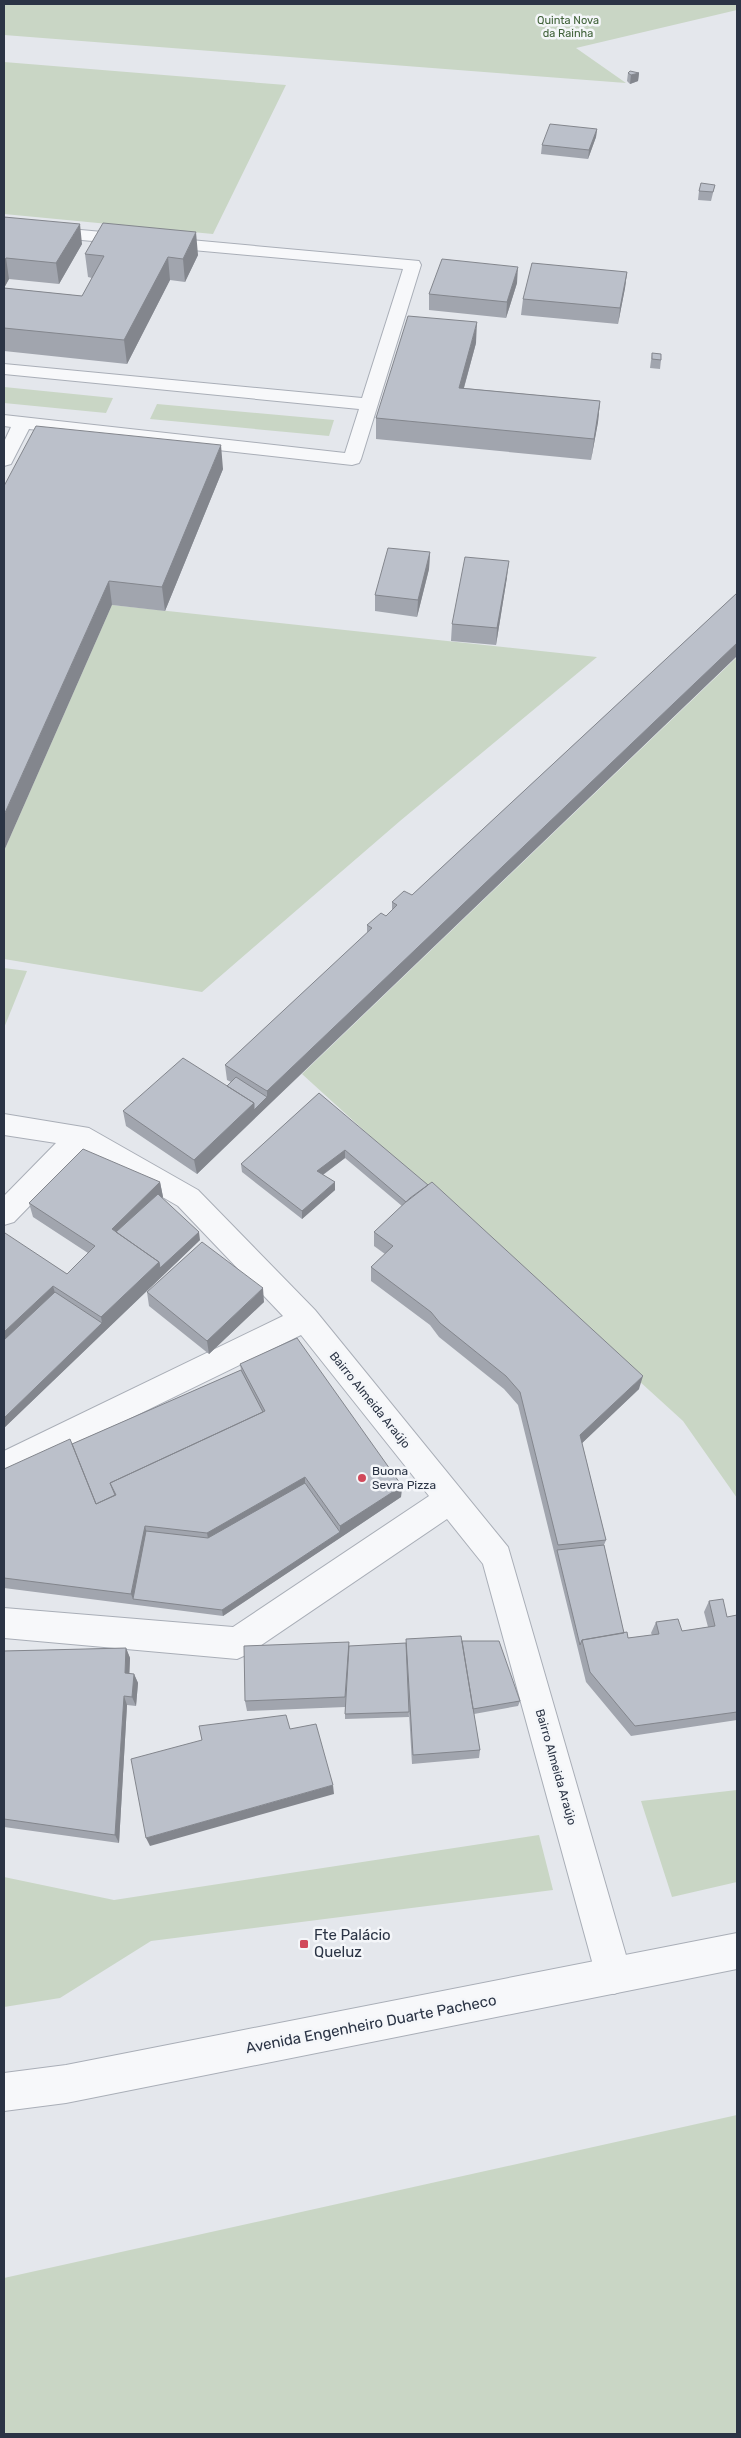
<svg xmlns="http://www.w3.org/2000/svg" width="741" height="2438" viewBox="0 0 741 2438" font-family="Rubik,sans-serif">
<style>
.green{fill:#c9d6c5}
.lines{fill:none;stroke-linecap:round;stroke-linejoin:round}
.service-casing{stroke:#a9aeb7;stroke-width:2}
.minor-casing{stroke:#a9aeb7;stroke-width:2}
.tertiary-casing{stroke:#a9aeb7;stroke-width:2}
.service{fill:#f7f8fa;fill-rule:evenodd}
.minor{fill:#f7f8fa;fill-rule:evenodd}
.tertiary{fill:#f7f8fa;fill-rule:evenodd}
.wall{fill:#a1a5ae}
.shaded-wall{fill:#83868d}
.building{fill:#bbc0ca;stroke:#83868d}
.poi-dot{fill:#d1495b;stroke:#f4f6f9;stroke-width:2}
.labels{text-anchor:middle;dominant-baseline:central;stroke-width:5;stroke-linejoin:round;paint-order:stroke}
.far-park-label{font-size:11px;fill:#3f6138;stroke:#f4f6f9}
.street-label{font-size:12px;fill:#2b3445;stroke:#f4f6f9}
.poi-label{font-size:12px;fill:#2b3445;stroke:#f4f6f9;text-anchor:start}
.near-poi-label{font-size:15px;fill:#2b3445;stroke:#f4f6f9;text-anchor:start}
.near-street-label{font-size:15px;fill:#2b3445;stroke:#f4f6f9}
</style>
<rect width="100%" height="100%" fill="#e4e7ec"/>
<path class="green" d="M 4,4 L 737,4 L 737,10 L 576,48 L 626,83 L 4,35 Z
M 4,62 L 286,85 L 213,234 L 4,214 Z
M 4,387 L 113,398 L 106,413 L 4,403 Z
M 157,404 L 334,420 L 329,436 L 150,419 Z
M 112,605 L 597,657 L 400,821 L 202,992 L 4,959 L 4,851 Z
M 737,657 L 737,1498 L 683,1421 L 302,1074 Z
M 4,968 L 27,971 L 4,1028 Z
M 737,1790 L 737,1882 L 672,1897 L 641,1801 Z
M 539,1835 L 553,1890 L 151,1941 L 60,1998 L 4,2007 L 4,1877 L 114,1900 Z
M 737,2115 L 737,2434 L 4,2434 L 4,2278 Z"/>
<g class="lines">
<defs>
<path id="service" d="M 4,223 L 419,261 L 421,265 L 361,459 L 359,463 L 352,465 L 29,429 L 11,464 L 4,466 L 4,442 L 11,427 L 4,426 L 4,415 L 345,453 L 359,409 L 4,374 L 4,364 L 362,398 L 403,269 L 4,233 Z"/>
<path id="minor" d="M 4,1114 L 89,1128 L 198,1190 L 315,1310 L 508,1547 L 632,1976 L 627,1989 L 614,1994 L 601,1989 L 596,1976 L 483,1564 L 447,1519 L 248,1654 L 237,1659 L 4,1638 L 4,1608 L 233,1627 L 429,1496 L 301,1335 L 4,1480 L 4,1451 L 283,1316 L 178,1206 L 83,1151 L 14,1222 L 4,1225 L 4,1196 L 56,1143 L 4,1135 Z"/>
<path id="tertiary" d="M 737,1933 L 737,1969 L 66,2103 L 4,2111 L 4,2073 L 66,2065 Z"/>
</defs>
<use href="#service" class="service-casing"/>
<use href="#minor" class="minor-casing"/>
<use href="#tertiary" class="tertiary-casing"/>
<use href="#service" class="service"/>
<use href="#minor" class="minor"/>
<use href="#tertiary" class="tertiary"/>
</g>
<path class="wall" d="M 628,73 L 639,73 L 638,81 L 630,84 L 627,81 Z
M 597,129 L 596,137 L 588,159 L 541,154 L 542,145 Z
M 715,185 L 711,201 L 698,200 L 699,191 Z
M 4,217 L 82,244 L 59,284 L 9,279 L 4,288 L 82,296 L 92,278 L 88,277 L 85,254 L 198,255 L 185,282 L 170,280 L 127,364 L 4,351 Z
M 627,272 L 625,288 L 618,324 L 521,315 L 523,299 Z
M 517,283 L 506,318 L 429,310 L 429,294 Z
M 476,343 L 464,388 L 600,401 L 598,422 L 591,460 L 376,439 L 376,418 Z
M 652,353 L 661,360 L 660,369 L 650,368 Z
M 223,469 L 165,611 L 112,605 L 4,486 Z
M 430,552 L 429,569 L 417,617 L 375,611 L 375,595 Z
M 507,577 L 496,645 L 451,641 L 452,624 Z
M 737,593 L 737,656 L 197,1174 L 126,1126 L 123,1111 L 227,1086 L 231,1082 L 227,1080 L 225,1065 L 367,933 L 367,925 L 386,916 L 392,910 L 392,902 L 412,895 Z
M 319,1093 L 639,1389 L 582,1443 L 606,1540 L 604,1545 L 624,1633 L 628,1638 L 652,1635 L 651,1633 L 656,1622 L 682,1631 L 708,1627 L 704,1612 L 709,1601 L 727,1617 L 737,1615 L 737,1720 L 631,1736 L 586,1682 L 518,1405 L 504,1389 L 439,1337 L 430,1325 L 371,1281 L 371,1267 L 385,1254 L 374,1246 L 374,1232 L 402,1206 L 345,1158 L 323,1175 L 335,1182 L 335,1190 L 302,1219 L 242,1172 L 241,1164 Z
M 160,1182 L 163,1197 L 162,1198 L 200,1240 L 4,1428 L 4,1234 L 67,1274 L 88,1253 L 33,1217 L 29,1203 Z
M 147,1292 L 264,1302 L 209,1354 L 149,1306 Z
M 240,1364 L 402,1486 L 401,1497 L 223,1616 L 4,1588 L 4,1469 L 72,1444 L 241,1370 Z
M 406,1639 L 462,1641 L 520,1701 L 518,1706 L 474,1714 L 480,1750 L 479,1758 L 412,1764 L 408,1696 L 409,1717 L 345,1719 L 345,1707 L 247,1711 L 245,1701 L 349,1642 L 349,1647 L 406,1643 Z
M 126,1648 L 130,1658 L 129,1674 L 134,1674 L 138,1683 L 136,1706 L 127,1705 L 119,1843 L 4,1827 L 4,1651 Z"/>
<path class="shaded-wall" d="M 639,73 L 638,81 L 630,84 L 631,75 Z
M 597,129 L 596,137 L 588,159 L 589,150 Z
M 80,224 L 82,244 L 59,284 L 56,263 Z
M 196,232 L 198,255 L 185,282 L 183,259 Z
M 168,257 L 170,280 L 127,364 L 124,340 Z
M 6,258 L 9,279 L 4,288 L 4,261 Z
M 518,267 L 517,283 L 506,318 L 507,302 Z
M 627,272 L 625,288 L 618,324 L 620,308 Z
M 477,322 L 476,343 L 458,409 L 459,388 Z
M 600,401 L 598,422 L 591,460 L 594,439 Z
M 221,445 L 223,469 L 165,611 L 162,587 Z
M 430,552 L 429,569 L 417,617 L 418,600 Z
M 509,561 L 507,577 L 496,645 L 497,628 Z
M 109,581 L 112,605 L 4,851 L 4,815 Z
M 737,643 L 737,656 L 255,1118 L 254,1110 L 267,1097 L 267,1091 Z
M 254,1103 L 255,1118 L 197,1174 L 194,1160 Z
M 345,1150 L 345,1158 L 317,1179 L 317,1171 Z
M 160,1182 L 163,1197 L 119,1239 L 112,1229 Z
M 335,1182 L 335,1190 L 302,1219 L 302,1211 Z
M 199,1232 L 200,1240 L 4,1428 L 4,1418 L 102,1323 L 101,1317 L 159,1262 Z
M 53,1286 L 57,1300 L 4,1350 L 4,1332 Z
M 263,1288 L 264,1302 L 209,1354 L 207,1341 Z
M 643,1376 L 639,1389 L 578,1447 L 580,1435 Z
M 305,1477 L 305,1489 L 209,1544 L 207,1533 Z
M 402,1486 L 401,1497 L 340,1538 L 340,1526 Z
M 145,1526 L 148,1538 L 133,1599 L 131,1594 Z
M 340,1532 L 340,1538 L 223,1616 L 222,1610 Z
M 126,1648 L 130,1658 L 129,1683 L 125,1673 Z
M 134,1674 L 138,1683 L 136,1706 L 132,1697 Z
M 124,1696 L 127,1705 L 119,1843 L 115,1835 Z
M 333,1785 L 334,1794 L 150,1846 L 146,1838 Z"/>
<path class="building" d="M 630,71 L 639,73 L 631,75 L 628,73 Z
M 550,124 L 597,129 L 589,150 L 542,145 Z
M 701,183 L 715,185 L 713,192 L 699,191 Z
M 4,217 L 80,224 L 56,263 L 6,258 L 4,261 Z
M 103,223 L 196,232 L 183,259 L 168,257 L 124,340 L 4,328 L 4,288 L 82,296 L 104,256 L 85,254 Z
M 442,259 L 518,267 L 507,302 L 429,294 Z
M 532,263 L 627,272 L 620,308 L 523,299 Z
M 408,316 L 477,322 L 459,388 L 600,401 L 594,439 L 376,418 Z
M 652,353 L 661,354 L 661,360 L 652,359 Z
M 36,426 L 221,445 L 162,587 L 109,581 L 4,815 L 4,486 Z
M 388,548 L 430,552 L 418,600 L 375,595 Z
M 465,557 L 509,561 L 497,628 L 452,624 Z
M 737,593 L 737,643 L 267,1091 L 225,1065 L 372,928 L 367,925 L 381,913 L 386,916 L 397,905 L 392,902 L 404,891 L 412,895 Z
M 183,1058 L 254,1103 L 194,1160 L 123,1111 Z
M 236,1077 L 267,1097 L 254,1110 L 254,1103 L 227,1086 Z
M 319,1093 L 428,1185 L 406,1202 L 345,1150 L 317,1171 L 335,1182 L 302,1211 L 241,1164 Z
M 83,1149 L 160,1182 L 112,1229 L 159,1262 L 101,1317 L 53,1286 L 4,1332 L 4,1234 L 5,1233 L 67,1274 L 95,1246 L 29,1203 Z
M 432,1182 L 643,1376 L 580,1435 L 606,1540 L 558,1545 L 520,1392 L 506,1376 L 440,1323 L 431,1312 L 371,1267 L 393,1246 L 374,1232 L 410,1198 Z
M 158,1194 L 199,1232 L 160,1268 L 159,1262 L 116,1232 Z
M 202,1242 L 263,1288 L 207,1341 L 147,1292 Z
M 55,1292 L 102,1323 L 4,1418 L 4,1340 Z
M 297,1338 L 402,1486 L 340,1526 L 305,1477 L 207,1533 L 145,1526 L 131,1594 L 4,1578 L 4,1469 L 70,1439 L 96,1504 L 116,1495 L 110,1483 L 265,1411 L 240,1364 Z
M 241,1370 L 263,1412 L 110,1483 L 115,1495 L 96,1504 L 72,1444 Z
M 305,1483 L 340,1532 L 222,1610 L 133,1599 L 146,1531 L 208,1538 Z
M 604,1545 L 624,1633 L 582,1640 L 580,1645 L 557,1550 Z
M 723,1599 L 727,1617 L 737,1615 L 737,1712 L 635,1726 L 590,1672 L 582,1640 L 627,1632 L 628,1638 L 659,1634 L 656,1622 L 678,1619 L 682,1631 L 715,1626 L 709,1601 Z
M 461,1636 L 480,1750 L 413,1755 L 406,1639 Z
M 462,1641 L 499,1641 L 520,1701 L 473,1709 Z
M 349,1642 L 345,1697 L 245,1701 L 244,1646 Z
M 406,1643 L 409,1712 L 345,1714 L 349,1646 Z
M 126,1648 L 125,1673 L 134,1674 L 132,1697 L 124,1696 L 115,1835 L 4,1819 L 4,1651 Z
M 286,1715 L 290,1729 L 316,1724 L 333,1785 L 146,1838 L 131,1759 L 202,1740 L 199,1726 Z"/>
<g class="poi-dot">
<circle cx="362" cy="1478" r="5"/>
<rect x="299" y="1939" width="10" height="10" rx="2.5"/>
</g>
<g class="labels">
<g class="far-park-label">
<text x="568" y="20">Quinta Nova<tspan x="568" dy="13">da Rainha</tspan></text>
</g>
<g class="street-label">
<text transform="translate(370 1400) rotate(51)">Bairro Almeida Araújo</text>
<text transform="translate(556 1767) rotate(74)">Bairro Almeida Araújo</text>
</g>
<g class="poi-label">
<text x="372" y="1471">Buona<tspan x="372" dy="14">Sevra Pizza</tspan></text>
</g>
<g class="near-poi-label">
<text x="314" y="1935">Fte Palácio<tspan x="314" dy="17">Queluz</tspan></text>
</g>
<g class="near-street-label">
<text transform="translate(371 2024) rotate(-11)">Avenida Engenheiro Duarte Pacheco</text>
</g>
</g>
<rect width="741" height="2438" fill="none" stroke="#2b3445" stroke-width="10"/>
</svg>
